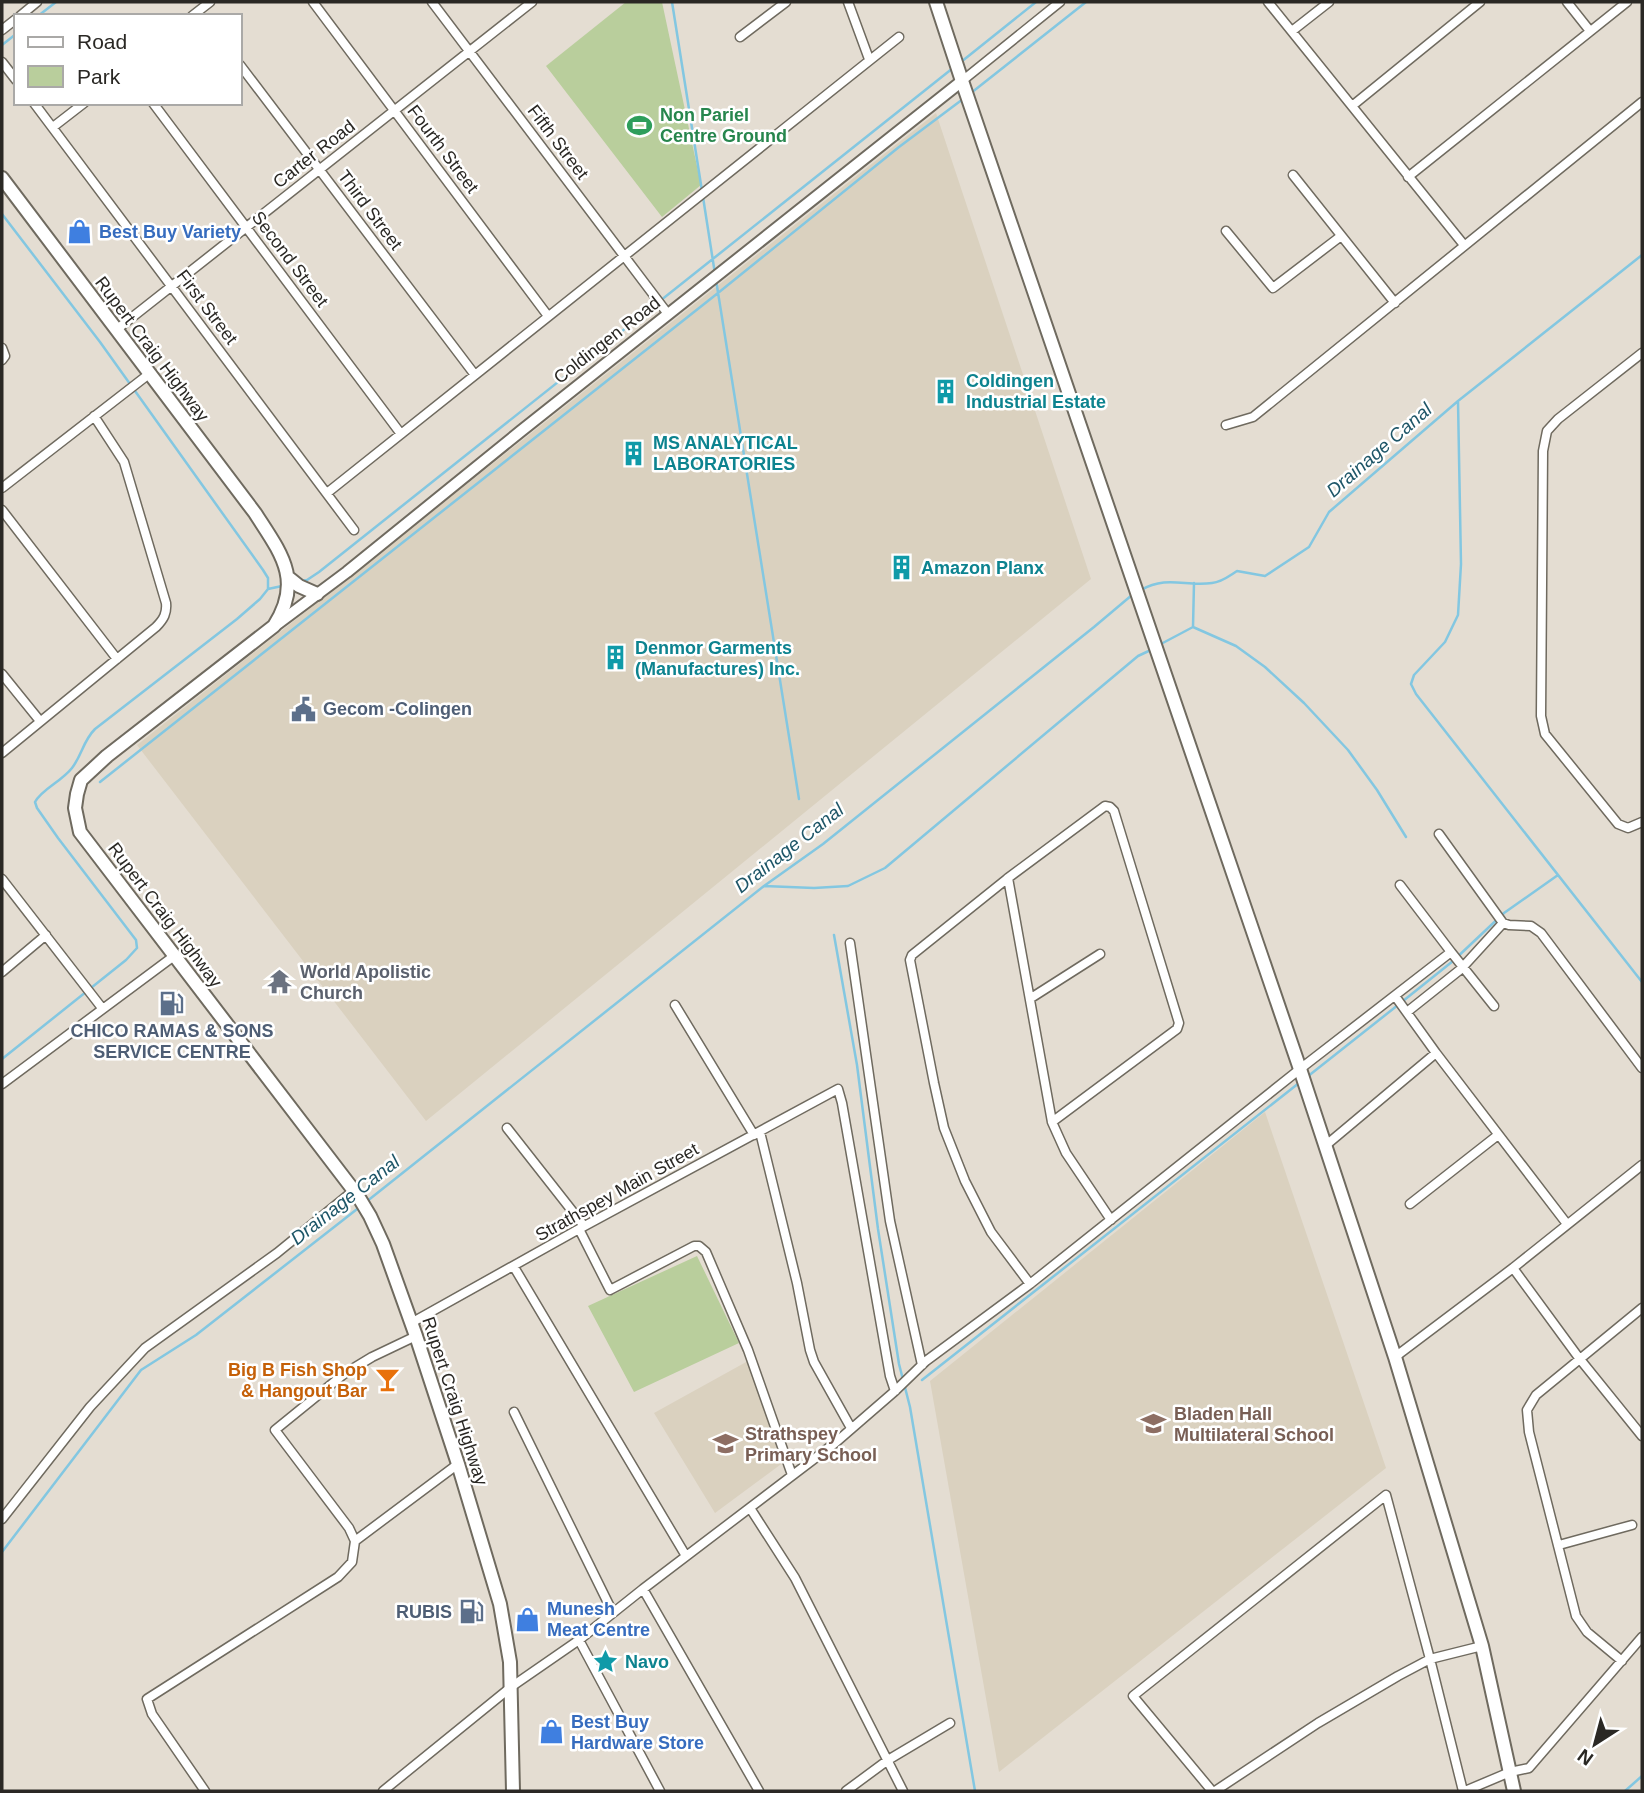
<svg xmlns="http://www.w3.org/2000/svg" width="1644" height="1793" viewBox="0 0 1644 1793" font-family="Helvetica,sans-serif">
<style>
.built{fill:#dad1bf}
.green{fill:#b9ce9c}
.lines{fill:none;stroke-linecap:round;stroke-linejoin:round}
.stream{stroke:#83c7e1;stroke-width:2.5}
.minor-casing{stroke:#6f6a5f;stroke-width:11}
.tertiary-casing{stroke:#6f6a5f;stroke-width:14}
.secondary-casing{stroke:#6f6a5f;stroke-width:16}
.primary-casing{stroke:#6f6a5f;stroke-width:16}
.minor{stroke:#fff;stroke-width:8}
.tertiary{stroke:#fff;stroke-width:10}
.secondary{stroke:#fff;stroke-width:12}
.primary{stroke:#fff;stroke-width:12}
.labels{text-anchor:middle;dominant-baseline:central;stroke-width:5;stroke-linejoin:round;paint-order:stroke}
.leisure-label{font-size:18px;font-weight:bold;fill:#27864d;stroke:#fff;text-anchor:start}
.street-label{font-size:18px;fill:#2a2824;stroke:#fff}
.shop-label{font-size:18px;font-weight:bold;fill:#366cbe;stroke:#fff;text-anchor:start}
.culture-label{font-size:18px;font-weight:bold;fill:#0d838f;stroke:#fff;text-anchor:start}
.service-label{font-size:18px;font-weight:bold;fill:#4e5e75;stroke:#fff;text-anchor:start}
.worship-label{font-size:18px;font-weight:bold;fill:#5b616d;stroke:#fff;text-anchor:start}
.food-label{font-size:18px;font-weight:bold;fill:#c56008;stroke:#fff;text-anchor:end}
.education-label{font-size:18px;font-weight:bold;fill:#785e54;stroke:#fff;text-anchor:start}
.water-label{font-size:19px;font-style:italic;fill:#1e5668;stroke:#fff}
</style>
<rect width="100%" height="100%" fill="#e4ddd2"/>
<path class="built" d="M 936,113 L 1091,579 L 426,1121 L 137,745 Z
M 1265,1112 L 1386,1468 L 999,1772 L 930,1381 Z
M 748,1361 L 784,1462 L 715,1513 L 654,1413 Z"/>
<path class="green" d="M 626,2 L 662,2 L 701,185 L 662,217 L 546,66 Z
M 697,1256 L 739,1343 L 634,1392 L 588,1306 Z"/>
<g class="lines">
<path class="stream" d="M 672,2 L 702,191
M 38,16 L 56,2
M 2,45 L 16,34
M 961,62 L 1036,2
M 971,93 L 1086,2
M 703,197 L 715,274
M 2,214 L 100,342 L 263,570 L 268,578 L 268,589 L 260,599 L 237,619 L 95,729 C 83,741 82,755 72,768 C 61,782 42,789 35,802 L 37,808 L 58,838 L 136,940 L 137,948 L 126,960 L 2,1059
M 716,280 L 799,799
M 1458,401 L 1461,564 L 1458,615 L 1445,642 L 1414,675 L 1411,684 L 1416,694 L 1642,982
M 302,581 L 307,580 L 319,572 L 953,68
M 1194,583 L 1193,627 L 1236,646 L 1265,667 L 1304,703 L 1348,750 L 1377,790 L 1406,837
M 268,589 L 282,586
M 1141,590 C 1167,575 1186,587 1212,583 C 1222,582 1229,576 1237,571 L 1265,576 L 1309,547 L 1329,512 L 1458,401 L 1642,255
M 1159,645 L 1193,627
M 100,782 L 718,293 L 899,147 L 963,99
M 764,886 L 814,888 L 848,886 L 885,868 L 1138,656 L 1153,649
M 834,935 L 857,1065 L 878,1229 L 899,1364 L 910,1407 L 975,1791
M 1403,1001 L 1453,961 L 1504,913 L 1558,875
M 1307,1077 L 1398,1005
M 366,1202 L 764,886 L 823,844 L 1094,627 L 1132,595
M 922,1380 L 1299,1083
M 2,1552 L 141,1370 L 196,1335 L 361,1206
M 1625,1791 L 1642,1776"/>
<defs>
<path id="minor" d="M 313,2 L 548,316
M 432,2 L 668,314
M 848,2 L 869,59
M 1268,2 L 1464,245
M 1567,2 L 1590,31
M 20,16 L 37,2
M 192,16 L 210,2
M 2,30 L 16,19
M 1292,31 L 1329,2
M 740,37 L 786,2
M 2,62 L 16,80
M 240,65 L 475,375
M 962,81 L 1060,2
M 34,103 L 354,530
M 153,103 L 401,434
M 1352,106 L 1480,2
M 53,127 L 84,103
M 1293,175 L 1395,303
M 1408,177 L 1627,2
M 1226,231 L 1273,288 L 1341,236
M 116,330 L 532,2
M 2,348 L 5,356 L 2,360
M 1642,353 L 1558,419 L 1547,431 L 1543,451 L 1541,716 L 1545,734 L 1618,824 L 1628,828 L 1642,822
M 1226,425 L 1253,417 L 1642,102
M 2,488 L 149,374
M 327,493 L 899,37
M 2,510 L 117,659
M 2,674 L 40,721
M 2,753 L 156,627 C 164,619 167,613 166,603 L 124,462 L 94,416
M 1439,834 L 1503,923 L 1509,925 L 1531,926 L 1541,933 L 1642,1068
M 1008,878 L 1052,1122 L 1066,1153 L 1111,1220
M 2,879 L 102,1008
M 850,943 L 890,1221 L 922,1365
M 1451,952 L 1494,1006
M 2,972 L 46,935
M 1395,996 L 1436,1053 L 1567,1224
M 1031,998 L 1100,954
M 675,1005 L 754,1135
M 1407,1012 L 1461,969 L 1503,923
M 2,1084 L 174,956
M 507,1128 L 584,1226
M 760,1132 L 797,1283 L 810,1350 L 814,1362 L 851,1428
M 1325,1146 L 1436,1053
M 1410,1204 L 1498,1135
M 579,1229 L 610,1290 L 694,1246 L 699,1246 L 706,1252 L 748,1350 L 792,1475
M 514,1267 L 686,1556
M 1513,1268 L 1579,1358 L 1642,1436
M 1030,1284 L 991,1232 L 965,1181 L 944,1128 L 934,1083 L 910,960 L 912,955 L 1008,878 L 1105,806 L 1110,807 L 1114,811 L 1179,1023 L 1177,1029 L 1052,1122
M 411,1323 L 579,1229 L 838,1089 L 842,1103 L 890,1376 L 895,1391
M 1395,1357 L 1513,1268 L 1642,1165
M 514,1412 L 613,1613
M 750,1508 L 795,1578 L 903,1791
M 2,1519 L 90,1407 L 145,1348 L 277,1253 L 353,1191
M 355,1541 L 349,1528 L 275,1430 L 344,1374 L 372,1357 L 416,1336
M 1559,1545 L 1632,1525
M 643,1589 L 759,1791
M 579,1640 L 660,1791
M 1622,1661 L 1587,1632 L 1576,1616 L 1529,1432 L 1527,1410 L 1536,1395 L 1642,1308
M 205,1791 L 152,1714 L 147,1699 L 338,1577 L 352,1562 L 355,1541 L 458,1464
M 383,1791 L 511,1687 L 579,1640 L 643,1589 L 835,1443 L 895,1391 L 926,1361 L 1030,1284 L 1300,1069 L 1451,952 L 1400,885
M 846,1791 L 888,1760 L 950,1723
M 1212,1791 L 1133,1696 L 1386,1495 L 1430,1659 L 1463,1791
M 1215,1791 L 1318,1723 L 1398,1676 L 1430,1659 L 1482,1646
M 1465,1791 L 1510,1772 L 1529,1768 L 1642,1637"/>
<path id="tertiary" d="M 276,625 L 347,572 L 521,431 L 962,81"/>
<path id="secondary" d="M 936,2 L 962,81 L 1300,1069 L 1395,1357 L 1482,1646 L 1514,1791"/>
<path id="primary" d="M 2,178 L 255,513 C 280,552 304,580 274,626 L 107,756 L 81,780 L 77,794 L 75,808 L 80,832 L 358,1196 L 370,1216 L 383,1244 L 416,1336 L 458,1464 L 500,1604 L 510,1662 L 513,1791
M 289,578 L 299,586 L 317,594"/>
</defs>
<use href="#minor" class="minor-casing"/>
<use href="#tertiary" class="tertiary-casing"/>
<use href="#secondary" class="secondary-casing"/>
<use href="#primary" class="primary-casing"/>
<use href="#minor" class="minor"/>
<use href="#tertiary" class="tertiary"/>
<use href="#secondary" class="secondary"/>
<use href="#primary" class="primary"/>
</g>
<defs>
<symbol id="stadium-bare" viewBox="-9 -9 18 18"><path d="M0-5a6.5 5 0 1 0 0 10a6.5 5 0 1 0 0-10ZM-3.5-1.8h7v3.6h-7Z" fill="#2e9e5b" stroke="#fff" stroke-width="2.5" paint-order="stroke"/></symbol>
<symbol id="shop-bare" viewBox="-9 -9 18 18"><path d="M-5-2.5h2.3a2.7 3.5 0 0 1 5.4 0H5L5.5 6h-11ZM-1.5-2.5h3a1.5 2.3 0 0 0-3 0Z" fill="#3f7fe0" stroke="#fff" stroke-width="2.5" paint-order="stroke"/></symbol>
<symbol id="building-bare" viewBox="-9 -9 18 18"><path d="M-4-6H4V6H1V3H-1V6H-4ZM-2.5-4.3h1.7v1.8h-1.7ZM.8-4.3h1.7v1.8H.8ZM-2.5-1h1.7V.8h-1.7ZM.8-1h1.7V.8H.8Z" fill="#0f9aa8" stroke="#fff" stroke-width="2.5" paint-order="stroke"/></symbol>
<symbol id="civic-bare" viewBox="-9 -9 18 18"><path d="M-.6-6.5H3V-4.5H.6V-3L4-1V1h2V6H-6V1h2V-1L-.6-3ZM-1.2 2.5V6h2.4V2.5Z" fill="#5c6f8a" stroke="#fff" stroke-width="2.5" paint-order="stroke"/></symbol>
<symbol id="temple-bare" viewBox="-9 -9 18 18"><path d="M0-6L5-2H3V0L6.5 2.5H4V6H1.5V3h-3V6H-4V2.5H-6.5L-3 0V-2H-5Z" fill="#6b7280" stroke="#fff" stroke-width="2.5" paint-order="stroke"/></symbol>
<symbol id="fuel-bare" viewBox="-9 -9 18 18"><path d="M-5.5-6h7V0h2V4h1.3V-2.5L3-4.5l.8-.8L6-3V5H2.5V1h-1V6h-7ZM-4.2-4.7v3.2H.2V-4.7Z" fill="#5c6f8a" stroke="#fff" stroke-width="2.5" paint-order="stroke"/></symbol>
<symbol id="bar-bare" viewBox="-9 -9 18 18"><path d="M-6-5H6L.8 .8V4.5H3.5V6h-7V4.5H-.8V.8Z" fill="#e8710a" stroke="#fff" stroke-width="2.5" paint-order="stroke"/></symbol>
<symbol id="school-bare" viewBox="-9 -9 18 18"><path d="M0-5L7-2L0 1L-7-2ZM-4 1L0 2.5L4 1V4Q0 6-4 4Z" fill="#8d6e63" stroke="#fff" stroke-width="2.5" paint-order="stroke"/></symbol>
<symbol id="sight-bare" viewBox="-9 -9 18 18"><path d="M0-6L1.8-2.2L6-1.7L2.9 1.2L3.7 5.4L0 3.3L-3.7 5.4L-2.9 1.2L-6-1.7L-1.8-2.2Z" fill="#0f9aa8" stroke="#fff" stroke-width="2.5" paint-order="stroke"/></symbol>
</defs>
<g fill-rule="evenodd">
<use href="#stadium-bare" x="622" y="108" width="35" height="35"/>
<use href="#shop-bare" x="62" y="214" width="35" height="35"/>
<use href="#building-bare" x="928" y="374" width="35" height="35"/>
<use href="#building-bare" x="616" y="436" width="35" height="35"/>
<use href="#building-bare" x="884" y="550" width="35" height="35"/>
<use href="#building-bare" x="598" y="640" width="35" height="35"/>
<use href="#civic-bare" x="286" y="692" width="35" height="35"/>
<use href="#temple-bare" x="262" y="964" width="35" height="35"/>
<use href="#fuel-bare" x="154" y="986" width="35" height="35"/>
<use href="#bar-bare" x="370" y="1362" width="35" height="35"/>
<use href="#school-bare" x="1136" y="1406" width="35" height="35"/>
<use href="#school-bare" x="708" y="1426" width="35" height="35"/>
<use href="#fuel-bare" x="454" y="1594" width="35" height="35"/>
<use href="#shop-bare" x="510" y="1602" width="35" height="35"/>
<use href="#sight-bare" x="588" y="1644" width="35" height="35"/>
<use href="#shop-bare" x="534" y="1714" width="35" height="35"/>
</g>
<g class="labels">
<g class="leisure-label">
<text x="660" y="115">Non Pariel<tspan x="660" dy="21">Centre Ground</tspan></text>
</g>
<g class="street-label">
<text transform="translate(558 142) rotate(53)">Fifth Street</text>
<text transform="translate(443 149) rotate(53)">Fourth Street</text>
<text transform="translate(314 154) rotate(-38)">Carter Road</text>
<text transform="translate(370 210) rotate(53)">Third Street</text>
<text transform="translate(290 259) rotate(53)">Second Street</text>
<text transform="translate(207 307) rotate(53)">First Street</text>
<text transform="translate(607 340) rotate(-38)">Coldingen Road</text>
<text transform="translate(152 349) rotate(53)">Rupert Craig Highway</text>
<text transform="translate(165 915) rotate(53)">Rupert Craig Highway</text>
<text transform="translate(617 1192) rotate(-29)">Strathspey Main Street</text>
<text transform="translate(455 1401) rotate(72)">Rupert Craig Highway</text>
</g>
<g class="shop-label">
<text x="99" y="232">Best Buy Variety</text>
<text x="547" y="1609">Munesh<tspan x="547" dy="21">Meat Centre</tspan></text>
<text x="571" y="1722">Best Buy<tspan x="571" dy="21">Hardware Store</tspan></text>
</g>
<g class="culture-label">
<text x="966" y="381">Coldingen<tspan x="966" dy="21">Industrial Estate</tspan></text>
<text x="653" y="443">MS ANALYTICAL<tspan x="653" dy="21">LABORATORIES</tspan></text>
<text x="921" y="568">Amazon Planx</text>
<text x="635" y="648">Denmor Garments<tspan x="635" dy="21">(Manufactures) Inc.</tspan></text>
<text x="625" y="1662">Navo</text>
</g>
<g class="service-label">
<text x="323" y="709">Gecom -Colingen</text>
<text x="172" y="1031" text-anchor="middle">CHICO RAMAS &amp; SONS<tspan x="172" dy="21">SERVICE CENTRE</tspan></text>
<text x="452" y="1612" text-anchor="end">RUBIS</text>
</g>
<g class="worship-label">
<text x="300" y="972">World Apolistic<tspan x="300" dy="21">Church</tspan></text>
</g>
<g class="food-label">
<text x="367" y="1370">Big B Fish Shop<tspan x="367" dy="21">&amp; Hangout Bar</tspan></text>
</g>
<g class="education-label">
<text x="1174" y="1414">Bladen Hall<tspan x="1174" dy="21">Multilateral School</tspan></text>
<text x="745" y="1434">Strathspey<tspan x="745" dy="21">Primary School</tspan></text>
</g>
<g class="water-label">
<text transform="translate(1379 450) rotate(-41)">Drainage Canal</text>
<text transform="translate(789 848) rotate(-38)">Drainage Canal</text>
<text transform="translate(345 1200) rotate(-38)">Drainage Canal</text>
</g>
</g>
<rect width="1644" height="1793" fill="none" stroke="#2a2824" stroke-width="7"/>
<rect x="14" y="14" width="228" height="91" fill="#ffffff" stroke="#aaa9a7" stroke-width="2"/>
<rect x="28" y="37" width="35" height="10" fill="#ffffff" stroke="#aaa9a7" stroke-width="2"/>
<text x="77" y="49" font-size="21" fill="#2a2824">Road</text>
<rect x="28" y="66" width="35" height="21" fill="#b9ce9c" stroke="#aaa9a7" stroke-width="2"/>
<text x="77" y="84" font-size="21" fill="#2a2824">Park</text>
<g transform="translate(1595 1744) rotate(216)" stroke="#ffffff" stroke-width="5" paint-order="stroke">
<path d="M0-5L12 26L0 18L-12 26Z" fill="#2a2824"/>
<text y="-10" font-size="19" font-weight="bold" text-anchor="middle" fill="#2a2824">N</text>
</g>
</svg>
